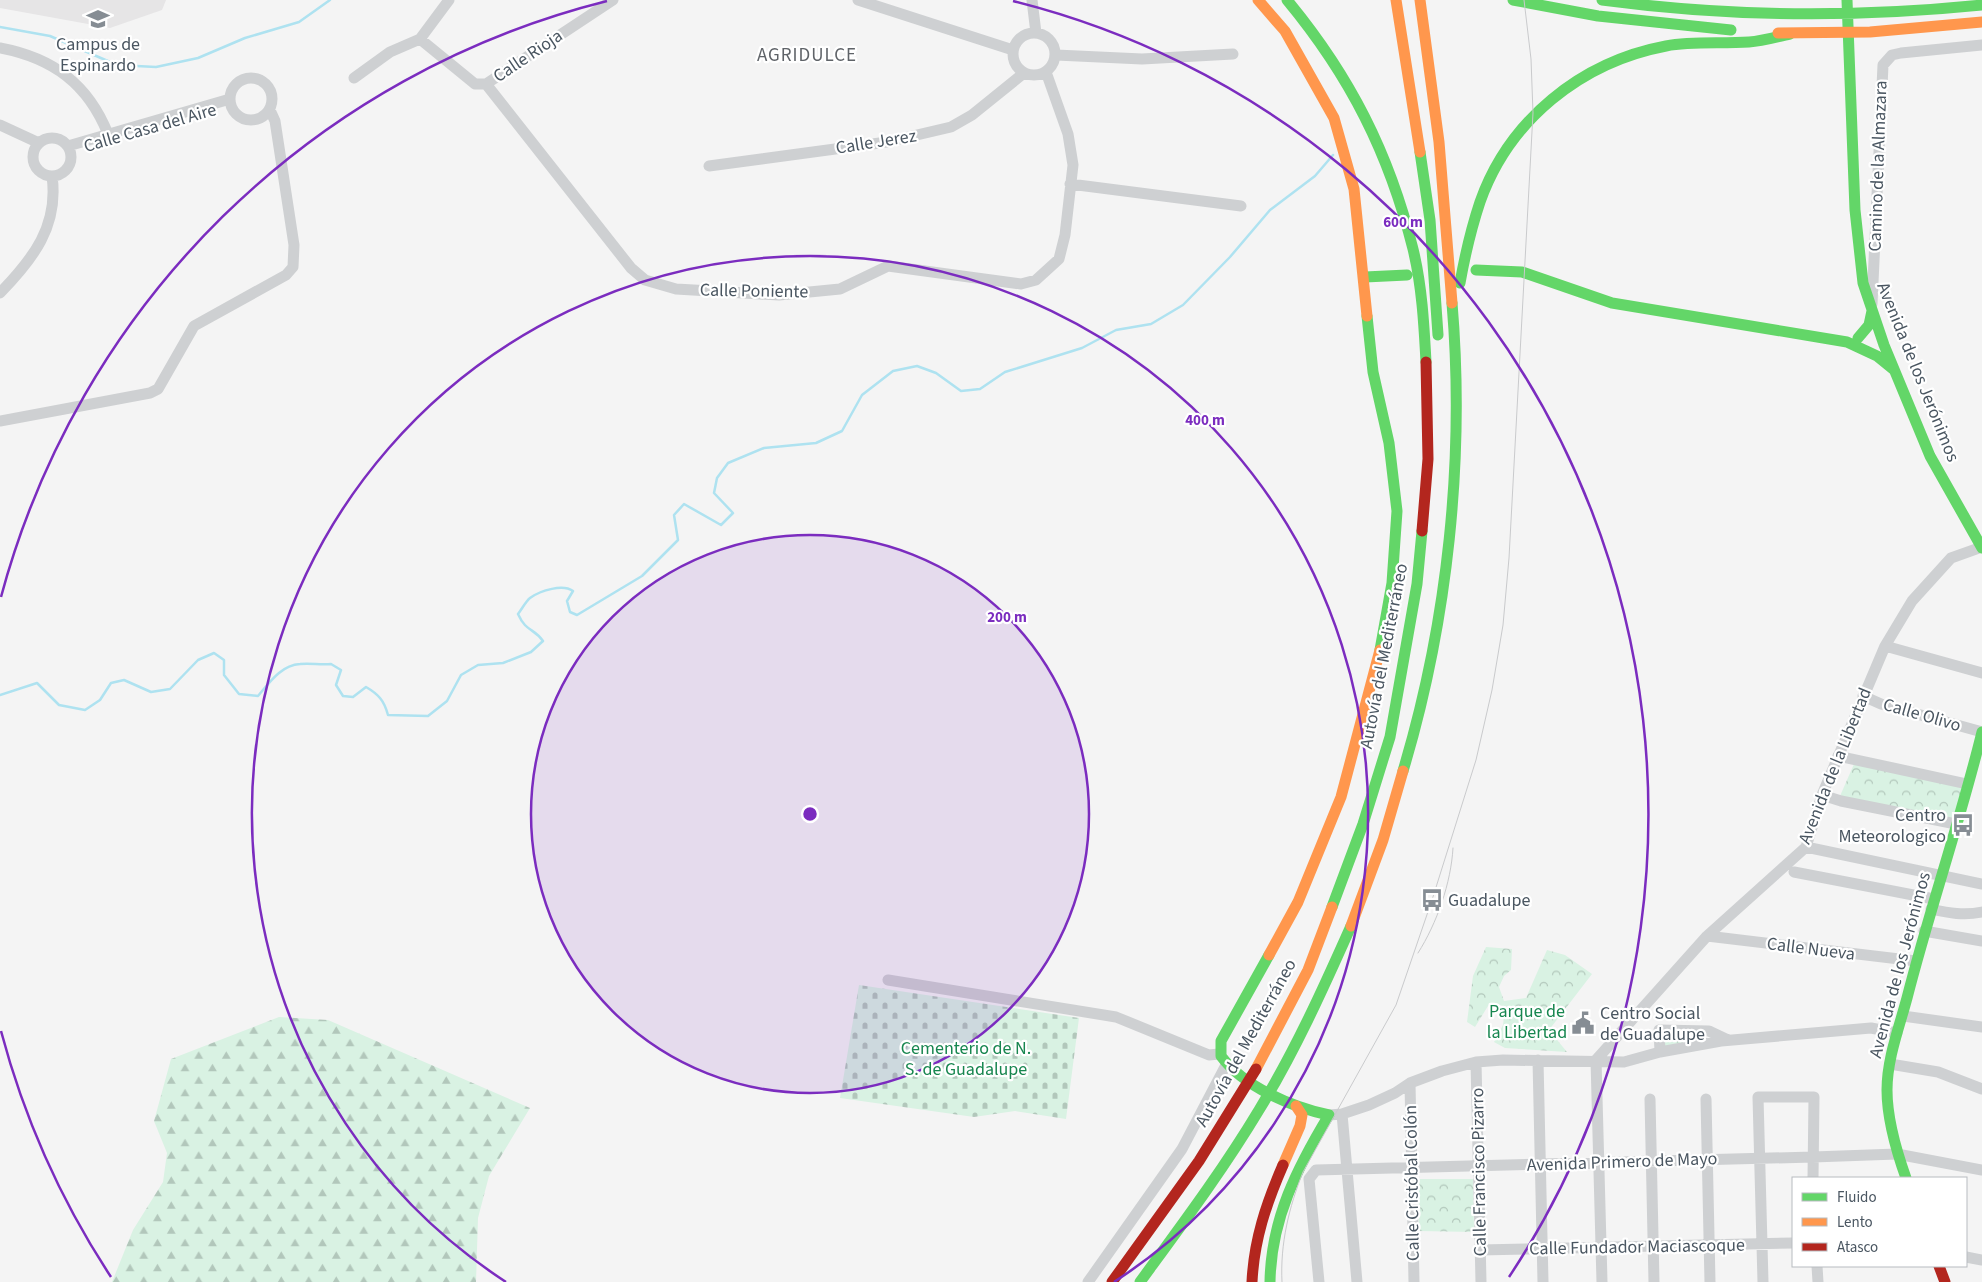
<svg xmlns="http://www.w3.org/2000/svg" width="1982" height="1282" viewBox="0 0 1982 1282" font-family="'Source Sans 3',sans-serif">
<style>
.education{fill:#e6e5e6}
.forest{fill:url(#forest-firs)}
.cemetery{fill:url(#cemetery-stones)}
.park{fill:url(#park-crowns)}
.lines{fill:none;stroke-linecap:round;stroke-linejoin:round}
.stream{stroke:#aee2f0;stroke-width:2.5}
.street{stroke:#ced0d2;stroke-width:11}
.fast{stroke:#63d668;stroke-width:11}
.slow{stroke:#ff974d;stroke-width:11}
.jam{stroke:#b3261e;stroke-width:11}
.tram{stroke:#c9cacc;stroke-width:1}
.ring{fill:none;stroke:#7b2cbf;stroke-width:2.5}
.labels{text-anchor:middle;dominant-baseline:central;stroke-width:4.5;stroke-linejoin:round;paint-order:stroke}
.poi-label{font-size:18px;fill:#4a5661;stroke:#fff;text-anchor:start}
.street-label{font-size:18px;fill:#4a5661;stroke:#fff}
.park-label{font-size:18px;fill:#17864f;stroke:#fff}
.neighbourhood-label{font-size:19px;letter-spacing:1px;fill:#5f6368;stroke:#fff}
.centre{fill:#7b2cbf;stroke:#fff;stroke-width:2.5}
.ring-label{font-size:15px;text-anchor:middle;font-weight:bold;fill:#7b2cbf;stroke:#fff;stroke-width:4.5;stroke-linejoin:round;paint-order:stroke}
</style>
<defs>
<pattern id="forest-firs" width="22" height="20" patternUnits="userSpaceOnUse" patternTransform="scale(1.25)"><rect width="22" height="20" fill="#d9f2e3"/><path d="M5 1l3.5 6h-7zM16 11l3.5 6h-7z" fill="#b2c7bb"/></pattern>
<pattern id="cemetery-stones" width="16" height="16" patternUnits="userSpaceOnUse" patternTransform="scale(1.25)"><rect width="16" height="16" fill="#d9f2e3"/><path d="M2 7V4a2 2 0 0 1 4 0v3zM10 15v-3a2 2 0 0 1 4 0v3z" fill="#b2c7bb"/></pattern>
<pattern id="park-crowns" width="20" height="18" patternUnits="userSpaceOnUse" patternTransform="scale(1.25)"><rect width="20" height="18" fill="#d9f2e3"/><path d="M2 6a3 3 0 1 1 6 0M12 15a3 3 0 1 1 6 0" fill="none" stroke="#b2c7bb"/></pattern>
</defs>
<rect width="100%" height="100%" fill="#f4f4f4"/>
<path class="education" d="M 0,0 L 166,0 L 162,10 L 110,28 L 0,8 Z"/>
<path class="forest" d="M 279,1017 L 328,1020 L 530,1108 L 489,1176 L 478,1218 L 476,1282 L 112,1282 L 133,1230 L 163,1182 L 167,1153 L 154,1121 L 171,1059 Z"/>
<path class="cemetery" d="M 859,985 L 1079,1018 L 1066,1119 L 1015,1111 L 974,1117 L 840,1098 Z"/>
<path class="park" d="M 1854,764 L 1965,787 L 1957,819 L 1840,796 Z
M 1486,947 L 1512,949 L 1511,970 L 1504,976 L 1499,987 L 1504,1001 L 1526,998 L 1547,950 L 1565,955 L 1592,974 L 1549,1030 L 1567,1052 L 1505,1048 L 1494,1042 L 1503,1025 L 1505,1007 L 1495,1003 L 1488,1006 L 1475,1027 L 1467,1022 L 1473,976 Z
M 1665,1034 L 1706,1035 L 1703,1039 L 1665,1048 Z
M 1418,1179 L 1473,1179 L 1474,1232 L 1419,1231 Z"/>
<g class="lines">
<path class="stream" d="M 0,27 L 50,36 L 117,65 L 156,67 L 198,58 L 245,38 L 299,22 L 330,0
M 0,695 L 37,683 L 59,705 L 85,710 L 100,700 L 111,683 L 124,680 L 151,692 L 170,689 L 198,660 L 214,653 L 224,660 L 224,675 L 239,694 L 258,696 C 269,683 281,665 300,664 C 311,663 320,665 331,664 L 341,670 L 336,685 L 343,696 L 353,697 L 366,687 C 378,694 384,700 388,715 L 428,716 L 447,701 L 461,675 L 478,665 L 503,663 L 531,652 L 543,641 C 534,628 526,632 518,614 C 522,609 526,601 530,598 C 541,590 563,584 573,591 L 567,601 L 570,612 L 577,615 L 642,576 L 678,540 L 674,515 L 684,504 L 721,525 L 733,513 L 714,493 L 717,478 L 728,463 L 764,448 L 816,443 L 842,431 L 862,395 L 893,371 L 917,366 L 936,373 L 961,391 L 980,389 L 1005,372 L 1082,348 L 1116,330 L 1151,324 L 1183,305 L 1230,257 L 1270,210 L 1315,176 L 1333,155"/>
<path class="street" d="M 858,0 L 1013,50
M 1032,0 L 1036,33
M1013 54a21 21 0 1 1 42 0a21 21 0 1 1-42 0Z
M 420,39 L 475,84 L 486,84 L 613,0
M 0,48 C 53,58 88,84 108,134
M 1056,55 L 1142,59 L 1233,54
M230 99a21 21 0 1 1 42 0a21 21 0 1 1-42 0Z
M 354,78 L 390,52 L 420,39 L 449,0
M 486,84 L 631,268 L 645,280 L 676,289 L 779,295 L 840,289 L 888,266 L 1021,284 L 1036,280 L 1059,259 L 1065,235 L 1073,165 L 1068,134 L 1046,72
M 0,125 L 39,143
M33 157a19 19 0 1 1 38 0a19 19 0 1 1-38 0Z
M 68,146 L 230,99
M 709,166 L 887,142 L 951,127 L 972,115 L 1024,73
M 1070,184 L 1241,206
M 0,293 C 33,259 59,226 52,176
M 1872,304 L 1883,65 L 1892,55 L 1901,53 L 1982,45
M 0,421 L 150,393 L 158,389 L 194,326 L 286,275 L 293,267 L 294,245 L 275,121 L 270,110
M 1885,646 L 1982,673
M 1863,696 L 1881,704 L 1982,732
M 1838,756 L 1967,784
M 1822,795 L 1841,801 L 1956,824
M 1806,847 L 1982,884
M 1794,872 L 1934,899
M 1931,909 C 1949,913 1964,916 1982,912
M 1924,931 L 1982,941
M 1707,936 L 1916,961
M 888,980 L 1116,1017 L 1209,1055 L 1219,1054
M 1903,1016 L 1982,1027
M 1660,1052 L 1659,1030 L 1709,1031 L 1728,1040
M 1538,1060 L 1543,1282
M 1596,1060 L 1707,936 L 1806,847 L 1822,795 L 1885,646 L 1912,601 L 1951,558 L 1982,547
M 1596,1060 L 1602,1282
M 1476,1062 L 1481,1282
M 1890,1064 L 1938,1072 L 1982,1089
M 1410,1083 L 1414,1282
M 1650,1099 L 1654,1282
M 1706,1099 L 1710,1282
M 1342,1114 L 1357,1282
M 1329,1115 L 1342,1114 L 1369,1105 L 1395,1093 L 1410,1083 L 1442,1071 L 1476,1062 L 1503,1060 L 1624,1062 L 1660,1052 L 1721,1041 L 1871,1028 L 1897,1033
M 1480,1250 L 1793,1243
M 1966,1257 L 1982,1260
M 1817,1266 L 1818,1282
M 1088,1282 L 1182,1149 L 1226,1065
M 1319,1282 L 1309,1179 L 1316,1170 L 1813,1157 L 1897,1154 L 1982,1170
M 1763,1282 L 1758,1097 L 1814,1097 L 1813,1178"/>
<path class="fast" d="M 1287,0 C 1350,76 1389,153 1413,249 C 1422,286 1424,325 1426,362
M 1513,0 L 1598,16 L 1731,30
M 1602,0 C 1729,17 1854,18 1982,5
M 1847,0 L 1855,210 L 1863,283 L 1884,345 L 1930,456 L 1982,548
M 1420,152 L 1430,220 L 1438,335
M 1476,270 L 1522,272 L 1612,303 L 1847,342 L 1877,356 L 1893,369
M 1365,277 L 1407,275
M 1460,283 C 1465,255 1471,229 1480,202 C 1509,120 1581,62 1666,46 C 1693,41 1721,44 1749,42 C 1763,41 1776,37 1790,34
M 1367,316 L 1373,372 L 1389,443 L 1397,511 L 1392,583 L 1380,650
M 1858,338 L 1869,325 L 1872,311
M 1403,771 C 1448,621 1465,458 1452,303
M 1332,907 L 1363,824 L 1390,737 L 1417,584 L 1422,531
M 1269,955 L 1221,1041 L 1221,1056 C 1244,1087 1292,1107 1329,1115
M 1906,1178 C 1896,1150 1887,1120 1887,1090 C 1887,1059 1899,1028 1907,998 C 1930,908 1960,822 1982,732
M 1140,1282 C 1181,1226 1223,1170 1259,1110 C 1295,1051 1323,989 1351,926
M 1270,1282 C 1271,1219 1297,1168 1329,1115"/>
<path class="slow" d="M 1258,0 L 1285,31 L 1334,118 L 1354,189 L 1367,316
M 1396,0 L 1420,152
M 1420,0 L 1439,142 L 1452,303
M 1778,33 L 1870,32 L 1982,22
M 1351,926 L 1383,840 L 1403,771
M 1269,955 L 1298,902 L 1341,797 L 1380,650
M 1256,1069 L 1308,970 L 1332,907
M 1283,1165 L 1300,1126 L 1302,1115 L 1296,1106"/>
<path class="jam" d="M 1422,531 L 1428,459 L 1426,362
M 1939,1266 L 1945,1282
M 1112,1282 L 1199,1161 L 1256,1069
M 1252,1282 C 1254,1240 1266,1204 1283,1165"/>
<path class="tram" d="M 1418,953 C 1437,923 1451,883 1453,848
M 1282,1282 C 1280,1244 1289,1207 1303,1172 L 1396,1005 L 1432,900 L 1476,760 L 1492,690 L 1503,625 L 1509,558 L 1533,113 L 1531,59 L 1524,0"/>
</g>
<circle cx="810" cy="814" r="279" fill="#7b2cbf" fill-opacity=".12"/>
<g class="ring">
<circle cx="810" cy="814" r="279"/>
<path d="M506 1282A558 558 0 1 1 1114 1282"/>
<path d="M111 1277A838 838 0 0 1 1 1031M1 597A838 838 0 0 1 607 1M1013 1A838 838 0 0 1 1509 1277"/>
</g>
<defs>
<symbol id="university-bare" viewBox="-9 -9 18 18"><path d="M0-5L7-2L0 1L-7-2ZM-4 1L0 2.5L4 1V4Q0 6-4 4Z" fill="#868d94" stroke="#fff" stroke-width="2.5" paint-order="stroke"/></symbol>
<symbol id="bus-bare" viewBox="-9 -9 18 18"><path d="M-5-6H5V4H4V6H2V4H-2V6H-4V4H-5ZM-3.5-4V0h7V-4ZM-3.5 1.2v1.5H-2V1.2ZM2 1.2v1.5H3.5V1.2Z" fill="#868d94" stroke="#fff" stroke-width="2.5" paint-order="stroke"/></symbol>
<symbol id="civic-bare" viewBox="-9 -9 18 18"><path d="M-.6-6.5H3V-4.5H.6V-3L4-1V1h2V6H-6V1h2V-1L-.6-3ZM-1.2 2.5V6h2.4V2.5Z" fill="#868d94" stroke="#fff" stroke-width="2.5" paint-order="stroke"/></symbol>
</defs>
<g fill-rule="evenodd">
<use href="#university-bare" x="82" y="3" width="32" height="32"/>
<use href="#bus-bare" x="1947" y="809" width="32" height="32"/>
<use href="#bus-bare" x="1416" y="884" width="32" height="32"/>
<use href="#civic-bare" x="1567" y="1007" width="32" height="32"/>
</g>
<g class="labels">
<g class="poi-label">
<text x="98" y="44" text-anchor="middle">Campus de<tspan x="98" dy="21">Espinardo</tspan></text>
<text x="1946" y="815" text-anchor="end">Centro<tspan x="1946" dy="21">Meteorologico</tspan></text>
<text x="1448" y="900">Guadalupe</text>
<text x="1600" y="1013">Centro Social<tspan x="1600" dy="21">de Guadalupe</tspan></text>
</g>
<g class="street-label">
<text transform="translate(528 56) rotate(-34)">Calle Rioja</text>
<text transform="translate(150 128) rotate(-16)">Calle Casa del Aire</text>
<text transform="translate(876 142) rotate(-9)">Calle Jerez</text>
<text transform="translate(1878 166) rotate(-88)">Camino de la Almazara</text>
<text transform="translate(754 291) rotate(1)">Calle Poniente</text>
<text transform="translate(1918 372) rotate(68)">Avenida de los Jerónimos</text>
<text transform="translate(1384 656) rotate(-79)">Autovía del Mediterráneo</text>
<text transform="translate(1922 715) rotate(16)">Calle Olivo</text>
<text transform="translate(1835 766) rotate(-68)">Avenida de la Libertad</text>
<text transform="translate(1811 949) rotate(7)">Calle Nueva</text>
<text transform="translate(1900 965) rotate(-75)">Avenida de los Jerónimos</text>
<text transform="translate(1246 1043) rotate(-61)">Autovía del Mediterráneo</text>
<text transform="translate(1622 1162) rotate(-2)">Avenida Primero de Mayo</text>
<text transform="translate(1479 1172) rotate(-91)">Calle Francisco Pizarro</text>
<text transform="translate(1412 1183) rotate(-91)">Calle Cristóbal Colón</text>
<text transform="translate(1637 1247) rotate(-1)">Calle Fundador Maciascoque</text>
</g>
<g class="park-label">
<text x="1527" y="1011">Parque de<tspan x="1527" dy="21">la Libertad</tspan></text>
<text x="966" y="1048">Cementerio de N.<tspan x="966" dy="21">S. de Guadalupe</tspan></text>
</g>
<g class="neighbourhood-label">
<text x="807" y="55">AGRIDULCE</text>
</g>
</g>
<circle cx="810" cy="814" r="8" class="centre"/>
<g class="ring-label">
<text x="1403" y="227">600 m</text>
<text x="1205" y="425">400 m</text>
<text x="1007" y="622">200 m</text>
</g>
<rect x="1792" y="1177" width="175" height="90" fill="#ffffff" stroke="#b7bbc0"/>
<rect x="1802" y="1193" width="25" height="8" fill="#63d668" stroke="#b7bbc0"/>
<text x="1837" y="1202" font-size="15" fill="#4a5661">Fluido</text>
<rect x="1802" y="1218" width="25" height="8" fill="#ff974d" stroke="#b7bbc0"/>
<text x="1837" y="1227" font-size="15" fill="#4a5661">Lento</text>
<rect x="1802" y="1243" width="25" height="8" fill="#b3261e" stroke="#b7bbc0"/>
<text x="1837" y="1252" font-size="15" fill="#4a5661">Atasco</text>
</svg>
